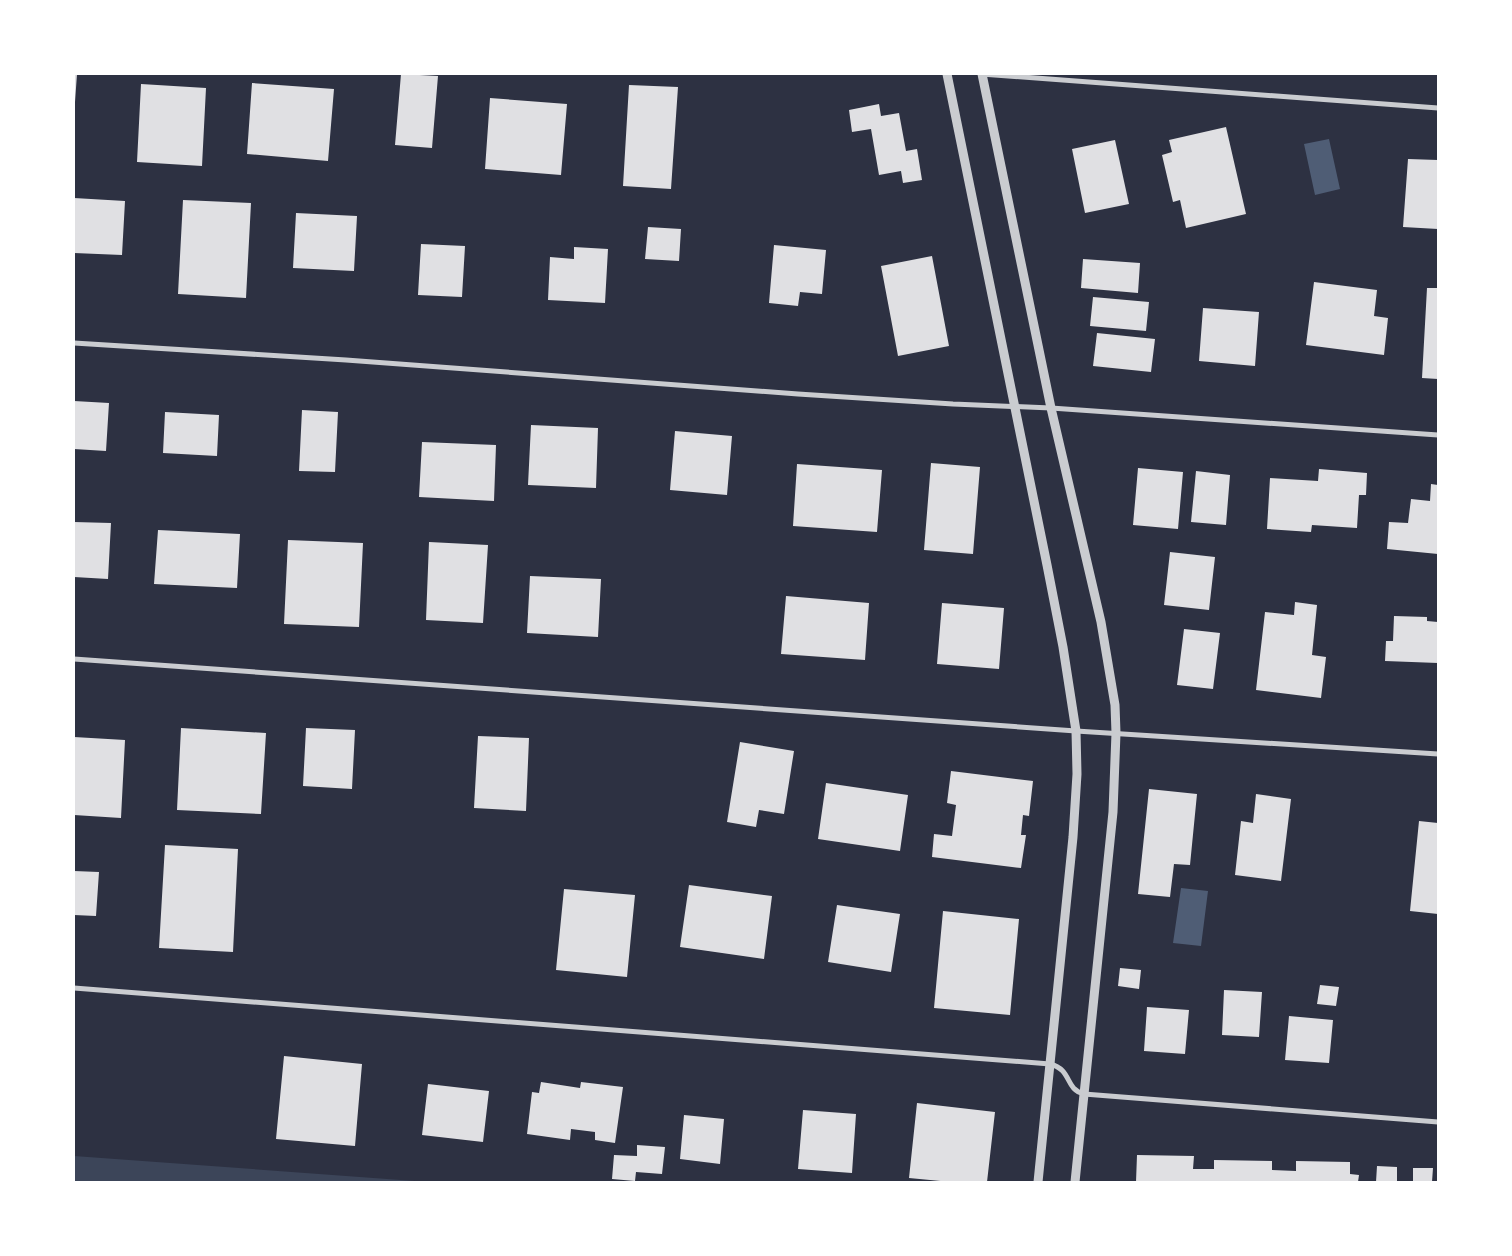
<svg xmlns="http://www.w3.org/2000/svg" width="1512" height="1256" viewBox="0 0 1512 1256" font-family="'Roboto Condensed',sans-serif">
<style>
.green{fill:#3c4559}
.water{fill:#4f5d75}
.building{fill:#e0e0e3}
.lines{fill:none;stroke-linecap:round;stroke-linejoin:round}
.minor{stroke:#caccd0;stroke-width:5}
.tertiary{stroke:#caccd0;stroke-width:9}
</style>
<rect width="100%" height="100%" fill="#2d3142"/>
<path class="green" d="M 74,1156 L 428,1182 L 74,1182 Z"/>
<path class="water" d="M 1329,139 L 1340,189 L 1315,195 L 1304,144 Z
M 1181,888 L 1208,891 L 1201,946 L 1173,943 Z"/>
<path class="building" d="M 74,74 L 77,74 L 75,102 L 74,102 Z
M 401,74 L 438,76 L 432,148 L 395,145 Z
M 252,83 L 334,89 L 328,161 L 247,154 Z
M 141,84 L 206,88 L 202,166 L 137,162 Z
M 629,85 L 678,87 L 671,189 L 623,186 Z
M 490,98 L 567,104 L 561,175 L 485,169 Z
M 879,104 L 881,116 L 899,113 L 906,151 L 917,149 L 922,180 L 903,183 L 901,171 L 879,175 L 871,129 L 852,132 L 849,110 Z
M 1226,127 L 1246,214 L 1186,228 L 1180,200 L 1173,202 L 1162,155 L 1172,152 L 1169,140 Z
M 1115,140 L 1129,204 L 1085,213 L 1072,149 Z
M 1408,159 L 1438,160 L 1438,229 L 1403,227 Z
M 74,198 L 125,201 L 122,255 L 74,253 Z
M 183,200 L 251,203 L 246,298 L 178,294 Z
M 296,213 L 357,216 L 354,271 L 293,268 Z
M 648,227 L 681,229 L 679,261 L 645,259 Z
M 421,244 L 465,246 L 462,297 L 418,295 Z
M 774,245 L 826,250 L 822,294 L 800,292 L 798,306 L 769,303 Z
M 574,247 L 608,249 L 605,303 L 548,300 L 550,257 L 574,259 Z
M 932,256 L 949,346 L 898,356 L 881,266 Z
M 1083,259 L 1140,263 L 1138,293 L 1081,288 Z
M 1314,282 L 1377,290 L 1374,316 L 1388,318 L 1384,355 L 1306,345 Z
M 1427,288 L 1438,288 L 1438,379 L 1422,378 Z
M 1093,297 L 1149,302 L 1146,331 L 1090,326 Z
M 1203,308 L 1259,312 L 1255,366 L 1199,361 Z
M 1097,333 L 1155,339 L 1151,372 L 1093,366 Z
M 74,401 L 109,403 L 106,451 L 74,449 Z
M 302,410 L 338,412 L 335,472 L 299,471 Z
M 165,412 L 219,415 L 217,456 L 163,453 Z
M 531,425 L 598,428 L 596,488 L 528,485 Z
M 675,431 L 732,436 L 727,495 L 670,490 Z
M 422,442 L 496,445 L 494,501 L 419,497 Z
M 931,463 L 980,467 L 973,554 L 924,550 Z
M 797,464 L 882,470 L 877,532 L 793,526 Z
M 1138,468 L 1183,472 L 1178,529 L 1133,525 Z
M 1319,469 L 1367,473 L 1366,495 L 1359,495 L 1357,528 L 1312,525 L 1311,532 L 1267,529 L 1270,478 L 1318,481 Z
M 1196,471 L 1230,475 L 1226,525 L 1191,522 Z
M 1431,484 L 1438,485 L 1438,554 L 1387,549 L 1389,522 L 1408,523 L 1411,499 L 1430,501 Z
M 74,522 L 111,523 L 108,579 L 74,577 Z
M 158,530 L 240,534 L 237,588 L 154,584 Z
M 288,540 L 363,543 L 359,627 L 284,624 Z
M 429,542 L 488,545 L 483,623 L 426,620 Z
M 1170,552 L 1215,557 L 1209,610 L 1164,605 Z
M 530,576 L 601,579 L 598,637 L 527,633 Z
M 786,596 L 869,603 L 865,660 L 781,654 Z
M 1295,602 L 1317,605 L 1312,655 L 1326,657 L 1321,698 L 1256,690 L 1265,612 L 1294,615 Z
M 942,603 L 1004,608 L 999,669 L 937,664 Z
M 1394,616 L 1427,617 L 1427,621 L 1438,622 L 1438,663 L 1385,661 L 1386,641 L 1393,641 Z
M 1184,629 L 1220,633 L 1213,689 L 1177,685 Z
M 181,728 L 266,733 L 261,814 L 177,810 Z
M 306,728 L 355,730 L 352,789 L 303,786 Z
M 478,736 L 529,738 L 526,811 L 474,808 Z
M 74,737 L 125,740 L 121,818 L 74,815 Z
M 740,742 L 794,751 L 784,814 L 759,810 L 756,827 L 727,822 Z
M 951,771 L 1033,781 L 1029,816 L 1023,815 L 1021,835 L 1026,835 L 1021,868 L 932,857 L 934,834 L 952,836 L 956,805 L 947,803 Z
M 826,783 L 908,795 L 900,851 L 818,839 Z
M 1149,789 L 1197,794 L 1190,865 L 1174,864 L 1170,897 L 1138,894 Z
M 1256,794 L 1291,799 L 1281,881 L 1235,875 L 1241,821 L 1253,823 Z
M 1419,821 L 1438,823 L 1438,914 L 1410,911 Z
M 165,845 L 238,849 L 233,952 L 159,948 Z
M 74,871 L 99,872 L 96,916 L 74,915 Z
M 689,885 L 772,896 L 764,959 L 680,947 Z
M 564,889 L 635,895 L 627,977 L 556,970 Z
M 837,905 L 900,914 L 891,972 L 828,962 Z
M 943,911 L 1019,919 L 1010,1015 L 934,1008 Z
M 1120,968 L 1141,970 L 1139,989 L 1118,986 Z
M 1320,985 L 1339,987 L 1336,1006 L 1317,1004 Z
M 1224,990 L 1262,992 L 1259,1037 L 1222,1035 Z
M 1147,1007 L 1189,1010 L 1185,1054 L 1144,1051 Z
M 1289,1016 L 1333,1020 L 1329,1063 L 1285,1060 Z
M 284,1056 L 362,1064 L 355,1146 L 276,1139 Z
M 541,1082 L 580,1088 L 581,1082 L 623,1087 L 615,1143 L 595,1140 L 595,1132 L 571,1129 L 570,1140 L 527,1134 L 532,1092 L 539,1093 Z
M 428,1084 L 489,1091 L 483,1142 L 422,1135 Z
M 917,1103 L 995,1112 L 987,1182 L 951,1182 L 909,1178 Z
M 803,1110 L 856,1114 L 852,1173 L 798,1169 Z
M 684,1115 L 724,1119 L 720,1164 L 680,1159 Z
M 637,1145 L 665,1147 L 662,1174 L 636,1172 L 635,1181 L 612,1179 L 614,1155 L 637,1156 Z
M 1137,1155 L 1194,1156 L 1193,1169 L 1214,1169 L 1214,1160 L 1272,1161 L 1272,1170 L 1296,1171 L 1296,1161 L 1350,1162 L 1350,1174 L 1359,1175 L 1358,1182 L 1136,1182 Z
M 1377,1166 L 1397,1167 L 1397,1182 L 1376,1182 Z
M 1413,1168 L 1433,1168 L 1432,1182 L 1413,1182 Z"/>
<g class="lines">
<path class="minor" d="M 981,74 L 1438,108
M 74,343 L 346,360 L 798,394 L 953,404 L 1051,408 L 1438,435
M 74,659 L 1076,731 L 1438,754
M 74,988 L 1050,1064 C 1073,1070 1064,1089 1084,1094 L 1438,1122"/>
<path class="tertiary" d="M 947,74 L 1047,565 L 1063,647 L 1076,731 L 1077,774 L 1073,837 L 1038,1182
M 982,74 L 1051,408 L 1101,622 L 1115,705 L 1116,733 L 1113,812 L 1075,1182"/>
</g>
<rect width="1512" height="1256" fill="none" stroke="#ffffff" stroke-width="150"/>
</svg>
